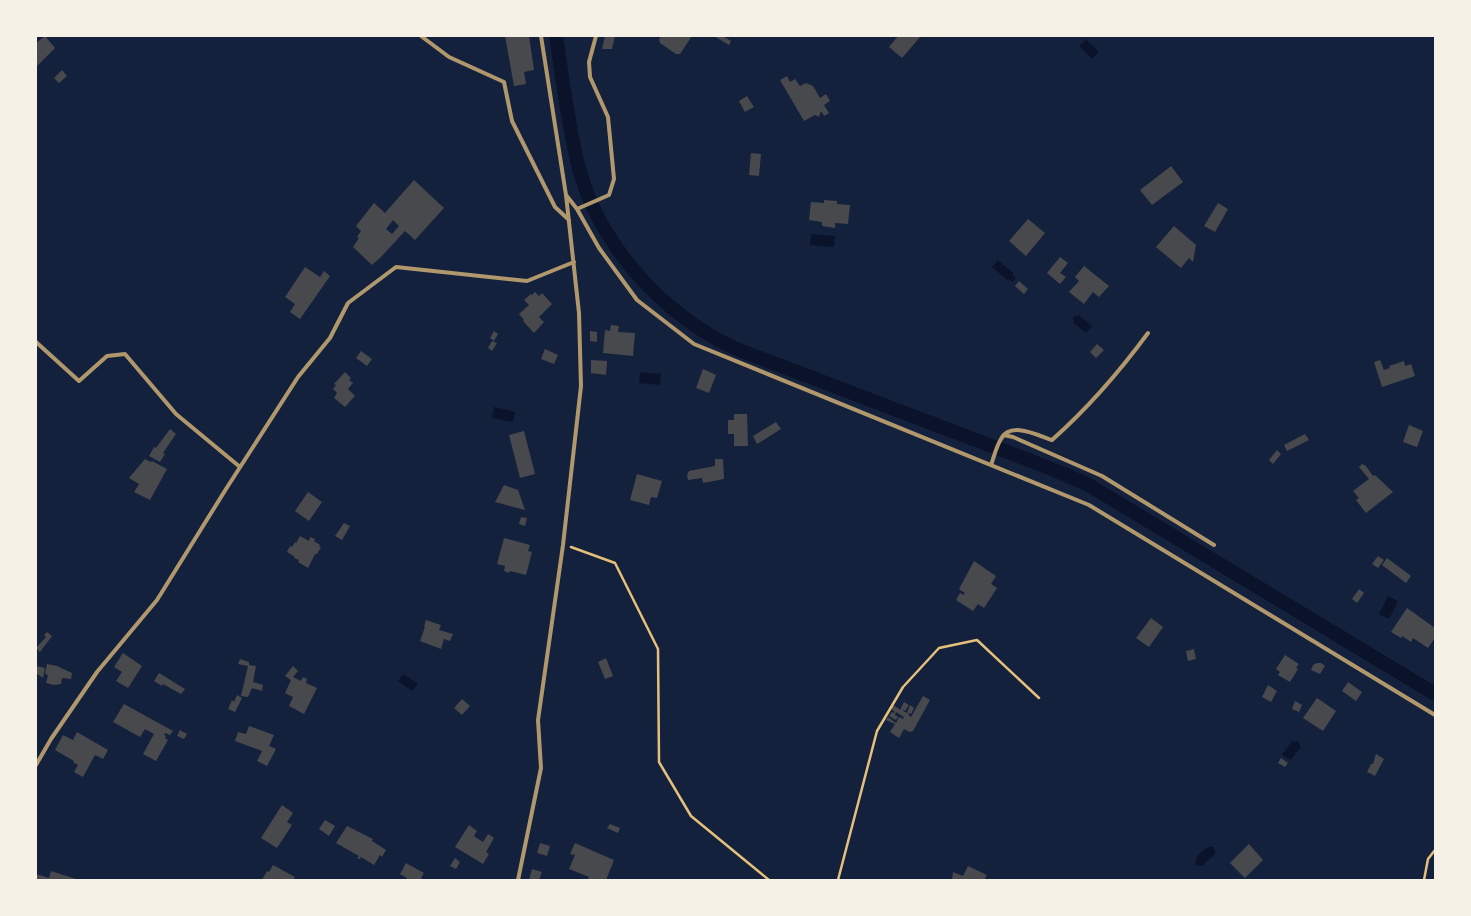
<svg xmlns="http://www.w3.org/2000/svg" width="1471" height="916" viewBox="0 0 1471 916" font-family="Commissioner,sans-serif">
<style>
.water{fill:#0b132b}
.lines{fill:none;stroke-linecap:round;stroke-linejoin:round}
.canal{stroke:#0b132b;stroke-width:14}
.building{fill:#48494c;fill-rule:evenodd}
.path{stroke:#e5c07b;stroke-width:2.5}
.minor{stroke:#b1986c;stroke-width:4}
</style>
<rect width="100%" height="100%" fill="#14213d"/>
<path class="water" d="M 1086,39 L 1099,52 L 1092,59 L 1079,46 Z
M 811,234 L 835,236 L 834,247 L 810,245 Z
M 998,260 L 1013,273 L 1013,275 L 1016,278 L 1012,282 L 1009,279 L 1007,280 L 992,267 Z
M 1079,315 L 1092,326 L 1086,333 L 1073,322 L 1074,321 L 1073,317 Z
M 640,372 L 661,374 L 660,385 L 639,383 Z
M 494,407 L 515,412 L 513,422 L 492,418 Z
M 1388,596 L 1398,601 L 1389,619 L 1379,614 Z
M 403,674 L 418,684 L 412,691 L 398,681 Z
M 1292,741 L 1294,742 L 1298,741 L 1301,747 L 1291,760 L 1282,755 Z
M 1212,846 L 1215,850 L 1215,854 L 1202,866 L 1196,865 C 1193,857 1205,848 1212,846 Z"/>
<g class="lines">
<path class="canal" d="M 556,36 C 562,76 567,116 576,156 C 591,228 643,293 705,332 C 714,338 724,343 734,348 L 1052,469 L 1087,484 L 1435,694"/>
</g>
<path class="building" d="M 45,36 L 55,48 L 36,67 L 36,43 Z
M 505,36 L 529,36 L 534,70 L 524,72 L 526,84 L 514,86 Z
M 605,36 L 615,36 L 612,49 L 602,49 Z
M 661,36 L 692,36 L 680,54 L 676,54 L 660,43 L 659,39 Z
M 714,36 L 723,36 L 731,41 L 729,45 Z
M 898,36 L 921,36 L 902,58 L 889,47 Z
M 62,70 L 67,76 L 59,83 L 54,78 Z
M 787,76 L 790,82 L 795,79 L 800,86 L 806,83 L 813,86 L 820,98 L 826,94 L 830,101 L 824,105 L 829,113 L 824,116 L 821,111 L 819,117 L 815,115 L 804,121 L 780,80 Z
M 747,96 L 754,107 L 745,112 L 739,101 Z
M 751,153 L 761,154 L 759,176 L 749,175 Z
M 1171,166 L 1183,182 L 1152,205 L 1140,190 Z
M 414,180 L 444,208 L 415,240 L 405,231 L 381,257 L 372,265 L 353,247 L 359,238 L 357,237 L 361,231 L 356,226 L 374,203 L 385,213 ZM 393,220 L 399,226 L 392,234 L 386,229 Z
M 824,200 L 837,201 L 837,204 L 850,205 L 848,224 L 835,223 L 835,228 L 822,226 L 822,222 L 809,220 L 811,202 L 824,203 Z
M 1218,203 L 1228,209 L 1215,232 L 1204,226 Z
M 1028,219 L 1045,233 L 1026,256 L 1009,241 Z
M 1174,226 L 1196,245 L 1193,262 L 1189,258 L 1181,268 L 1156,247 Z
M 1060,257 L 1068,263 L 1060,273 L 1066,277 L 1060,284 L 1047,273 Z
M 1084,266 L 1109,286 L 1099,297 L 1093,292 L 1084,304 L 1069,292 L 1079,281 L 1075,277 Z
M 305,267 L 320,277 L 324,271 L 330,276 L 300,319 L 290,312 L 295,304 L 285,297 Z
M 1019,281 L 1028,289 L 1024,294 L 1015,286 Z
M 535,292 L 539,296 L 542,293 L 552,304 L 539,317 L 544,322 L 534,333 L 523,321 L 524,320 L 519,314 L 529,305 L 524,300 L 531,294 L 532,295 Z
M 611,325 L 619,326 L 618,332 L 635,333 L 633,356 L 603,353 L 605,330 L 610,331 Z
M 494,331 L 498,334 L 494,341 L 490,338 Z
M 590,331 L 597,332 L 597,342 L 590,341 Z
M 492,341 L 497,343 L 492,351 L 488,348 Z
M 1097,344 L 1104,350 L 1096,358 L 1090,352 Z
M 545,349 L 558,355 L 554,364 L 541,359 Z
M 361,351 L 372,359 L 367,366 L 356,358 Z
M 591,360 L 607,361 L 606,375 L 591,373 Z
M 1380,360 L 1384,370 L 1390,368 L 1389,366 L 1404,361 L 1405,366 L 1411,364 L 1415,376 L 1382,387 L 1374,362 Z
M 703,369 L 716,375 L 709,393 L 696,388 Z
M 345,372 L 351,378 L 349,380 L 353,383 L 348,389 L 355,396 L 345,407 L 334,398 L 337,393 L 333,389 L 336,385 L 334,384 Z
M 734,414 L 747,414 L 748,446 L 734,446 L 734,434 L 728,434 L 728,420 L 734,420 Z
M 776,422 L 781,429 L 757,444 L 753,436 Z
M 1409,425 L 1423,431 L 1417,447 L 1403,442 Z
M 170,429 L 176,434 L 163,453 L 165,454 L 160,462 L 149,456 L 154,447 L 156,448 Z
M 524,431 L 535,474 L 520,478 L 509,435 Z
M 1305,434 L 1309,440 L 1287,451 L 1284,445 Z
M 1277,450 L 1281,454 L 1273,464 L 1269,460 Z
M 145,459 L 151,462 L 152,461 L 167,469 L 150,500 L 134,492 L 139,484 L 129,478 Z
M 715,459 L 723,459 L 724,479 L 703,483 L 702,478 L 688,480 L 687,475 L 689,471 L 715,466 Z
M 1362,464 L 1366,466 L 1373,476 L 1375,475 L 1393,492 L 1366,513 L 1356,500 L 1359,498 L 1353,491 L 1369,479 L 1359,467 Z
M 637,474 L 662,481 L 657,498 L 651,497 L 649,505 L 630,500 Z
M 504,485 L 518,490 L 525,510 L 495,502 Z
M 308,492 L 322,502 L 309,521 L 295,511 Z
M 521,517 L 527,518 L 525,526 L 519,524 Z
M 344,523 L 350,526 L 342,540 L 335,536 Z
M 300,536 L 309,541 L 310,537 L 315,539 L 314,541 L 320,545 L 319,547 L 321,547 L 317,554 L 315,554 L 308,568 L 298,562 L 299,560 L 294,558 L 295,557 L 287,552 L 290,546 L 292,547 L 295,542 L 296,543 Z
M 504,538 L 530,545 L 528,551 L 532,552 L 526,575 L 510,571 L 509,573 L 504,571 L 505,566 L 497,564 Z
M 1378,556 L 1384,560 L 1378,568 L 1372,564 Z
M 1387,558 L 1411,576 L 1406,583 L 1382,565 Z
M 974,561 L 996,576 L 991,584 L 997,588 L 984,608 L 978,604 L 973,611 L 956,600 L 960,593 L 963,595 L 965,593 L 959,589 Z
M 1359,589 L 1364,593 L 1357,603 L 1352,599 Z
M 1407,608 L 1435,628 L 1435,638 L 1428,648 L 1413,638 L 1411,642 L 1402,636 L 1401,638 L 1391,632 Z
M 1151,618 L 1163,627 L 1149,647 L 1136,638 Z
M 426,620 L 441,625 L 439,630 L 453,634 L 450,641 L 444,639 L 441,649 L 420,641 L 425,627 L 424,627 Z
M 47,632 L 52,636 L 40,652 L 36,648 L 46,637 L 44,635 Z
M 1194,649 L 1196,659 L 1188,661 L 1186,651 Z
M 123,653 L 142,666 L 128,688 L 116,681 L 122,672 L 114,667 Z
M 1285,655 L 1299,664 L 1296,668 L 1298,669 L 1290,682 L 1278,675 L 1280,672 L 1276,669 Z
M 606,658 L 613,676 L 605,679 L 598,662 Z
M 240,659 L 249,662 L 249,665 L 256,666 L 253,682 L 263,685 L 262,691 L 252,688 L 248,697 L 241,696 L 248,666 L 238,664 Z
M 1317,663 L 1321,663 L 1325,666 L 1320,674 L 1311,670 L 1313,665 Z
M 47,664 L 57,666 L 72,673 L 71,679 L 62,678 L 61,684 L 54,685 L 46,683 L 48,675 L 45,674 Z
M 36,666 L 45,668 L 43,678 L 36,673 Z
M 293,666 L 298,671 L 293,677 L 301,681 L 303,677 L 307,679 L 306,683 L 317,688 L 304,714 L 289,706 L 293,697 L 285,693 L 291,680 L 285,676 Z
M 159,673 L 185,689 L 181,694 L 163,684 L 162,686 L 154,681 Z
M 1348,682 L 1362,692 L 1356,701 L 1342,691 Z
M 1268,685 L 1277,691 L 1271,702 L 1262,697 Z
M 237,695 L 242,698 L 235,712 L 228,709 L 232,700 L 234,702 Z
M 923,696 L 930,700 L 913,731 L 910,732 L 904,729 L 899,738 L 890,732 L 895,724 L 886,720 L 888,717 L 896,723 L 899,717 L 903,719 L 904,717 L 896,712 L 895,715 L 898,717 L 896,720 L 889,716 L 892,712 L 894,713 L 895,712 L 891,709 L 893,705 L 901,710 L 901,708 L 904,702 L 909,705 L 905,711 L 903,710 L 903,711 L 907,713 L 910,705 L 914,708 L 911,714 L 909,713 L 908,714 L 911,717 Z
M 1317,698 L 1336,711 L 1323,731 L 1303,718 Z
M 462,699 L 470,706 L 462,715 L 454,708 Z
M 1295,701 L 1302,705 L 1299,712 L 1292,709 Z
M 124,704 L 173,731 L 170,735 L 165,733 L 164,735 L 166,736 L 165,738 L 168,740 L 156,761 L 143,754 L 154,734 L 145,729 L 140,737 L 113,722 Z
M 249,726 L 274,735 L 269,746 L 276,749 L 267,766 L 257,761 L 262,751 L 235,741 L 238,732 L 246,734 Z
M 180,730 L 187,734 L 184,739 L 177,736 Z
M 77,732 L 108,750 L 103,759 L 95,755 L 83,777 L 74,772 L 78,765 L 73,762 L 74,761 L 55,750 L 63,735 L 73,740 Z
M 1376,754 L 1384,759 L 1375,776 L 1367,772 L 1371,764 L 1373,764 Z
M 1281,758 L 1288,763 L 1285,767 L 1278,763 Z
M 282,805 L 293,813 L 287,822 L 292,825 L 277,848 L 261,838 Z
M 325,820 L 335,826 L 329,836 L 319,829 Z
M 610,824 L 620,828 L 618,833 L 607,828 Z
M 469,825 L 477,831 L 474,836 L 483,842 L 488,834 L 494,838 L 486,852 L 489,854 L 483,864 L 455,847 Z
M 347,826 L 373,839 L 372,841 L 386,850 L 382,857 L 380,855 L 374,865 L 361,857 L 360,859 L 357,858 L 359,856 L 336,843 Z
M 540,843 L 550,846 L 547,856 L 537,853 Z
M 575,843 L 614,860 L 606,880 L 587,880 L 589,877 L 569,869 L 575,855 L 570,854 Z
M 1249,844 L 1263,860 L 1245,878 L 1230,863 Z
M 455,858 L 460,862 L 456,869 L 450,866 Z
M 406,863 L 424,873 L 421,878 L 425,880 L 405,880 L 407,878 L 400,874 Z
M 273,865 L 295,877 L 293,880 L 262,880 L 267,871 L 269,872 Z
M 968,866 L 987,875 L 984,880 L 952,880 L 953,872 L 963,876 Z
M 532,869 L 542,872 L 539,880 L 529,880 Z
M 51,871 L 79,880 L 36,880 L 36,874 L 49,878 Z"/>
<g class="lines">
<path class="path" d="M 571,547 L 615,563 L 658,649 L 659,762 L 691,816 L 769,880
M 838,880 L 877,731 L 903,687 L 939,648 L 977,640 L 1039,698
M 1424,880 L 1428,859 L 1435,850"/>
<path class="minor" d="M 421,36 L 449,57 L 504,82 L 512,121 L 555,207 L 569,220
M 541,36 L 566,195 L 577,209 L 599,248 L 637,300 L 694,344 L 1089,505 L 1435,715
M 577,209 L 609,195 L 614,179 L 608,117 L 590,77 L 589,62 L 596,36
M 36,342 L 79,381 L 107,356 L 125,354 L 176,414 L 240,467
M 1004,435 L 1013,437 L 1102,476 L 1214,545
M 991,465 C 994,457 996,447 1001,439 C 1010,421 1037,435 1052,440 C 1088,408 1120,371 1148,333
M 36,765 L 51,739 L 97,672 L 157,600 L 226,489 L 298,377 L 330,338 L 348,303 L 396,267 L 527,281 L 574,262
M 518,880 L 541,768 L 538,720 L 563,545 L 581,386 L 579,313 L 566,195"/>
</g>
<rect width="1471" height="916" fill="none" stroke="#f6f1e7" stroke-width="74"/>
</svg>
